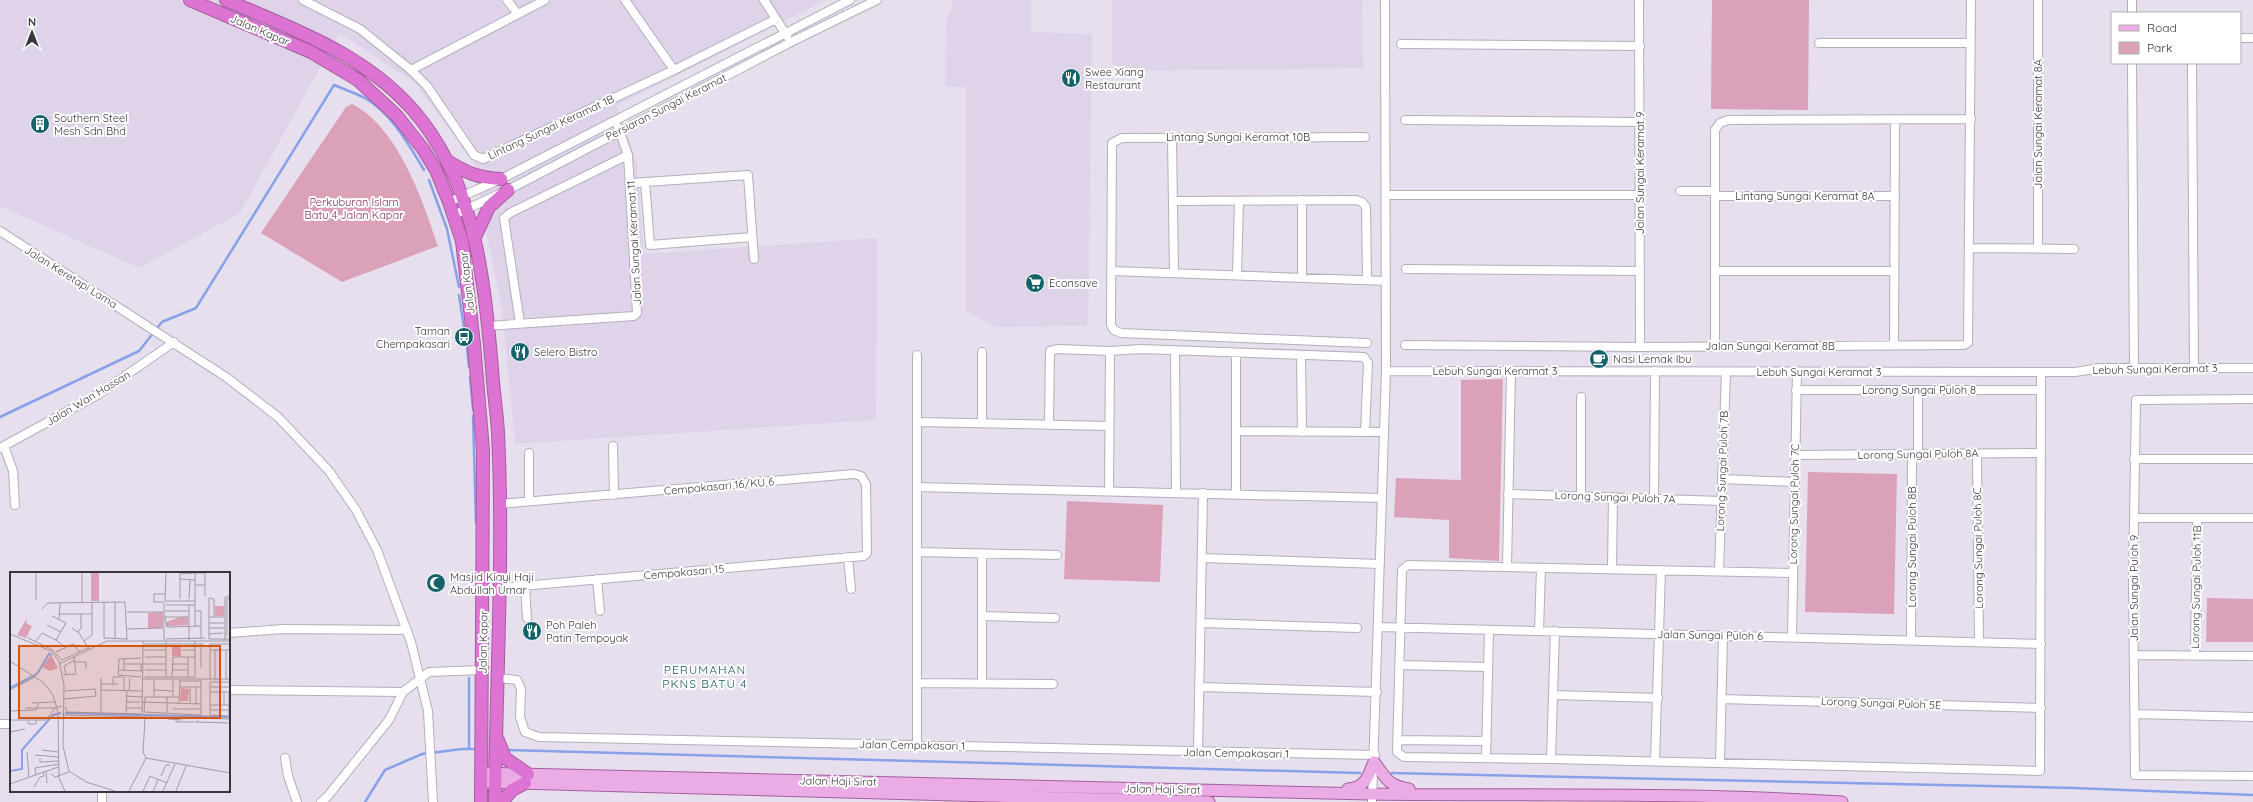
<svg xmlns="http://www.w3.org/2000/svg" width="2253" height="802" viewBox="0 0 2253 802" font-family="Quicksand,sans-serif">
<style>
.built{fill:#dfd3e9}
.green{fill:#daa1b9}
.lines{fill:none;stroke-linecap:round;stroke-linejoin:round}
.stream{stroke:#87a2e8;stroke-width:2.5}
.minor-casing{stroke:#b5adbb;stroke-width:10}
.major-casing{stroke:#a45e9e;stroke-width:13}
.highway-casing{stroke:#a45e9e;stroke-width:14}
.minor{stroke:#fff;stroke-width:8}
.major{stroke:#ebace5;stroke-width:11}
.highway{stroke:#dd74d3;stroke-width:12}
.labels{text-anchor:middle;dominant-baseline:central;stroke-width:4;stroke-linejoin:round;paint-order:stroke}
.street-label{font-size:11px;fill:#39363b;stroke:#fff}
.poi-label{font-size:11px;fill:#39363b;stroke:#fff;text-anchor:start}
.park-label{font-size:11px;fill:#8b2d5e;stroke:#fff}
.neighbourhood-label{font-size:12px;letter-spacing:1px;fill:#1d585e;stroke:#fff}
.inset-river{fill:none;stroke:#87a2e8;stroke-width:2}
.inset-road{fill:none;stroke:#a19ba6;stroke-width:1}
.view{fill:#d65611;fill-opacity:0.15;stroke:#d65611;stroke-width:2}
.inset-edge{fill:none;stroke:#39363b;stroke-width:2}
</style>
<rect width="100%" height="100%" fill="#e7dfed"/>
<path class="built" d="M 0,0 L 826,0 L 616,106 L 637,162 L 644,254 L 877,238 L 876,420 L 515,444 L 502,308 L 483,217 L 475,165 L 415,83 L 339,33 L 240,213 L 139,268 L 0,206 Z
M 954,0 L 1031,0 L 1031,32 L 1092,34 L 1088,322 L 1086,326 L 995,327 L 966,311 L 966,87 L 945,87 L 946,23 L 952,8 L 951,1 Z
M 1112,0 L 1362,0 L 1363,68 L 1123,71 L 1115,66 L 1112,59 Z"/>
<path class="green" d="M 1712,0 L 1809,0 L 1808,110 L 1711,109 Z
M 352,104 C 398,127 423,201 438,246 L 342,282 L 261,233 L 346,107 Z
M 1503,379 L 1499,561 L 1449,558 L 1449,520 L 1394,517 L 1396,478 L 1461,480 L 1461,380 Z
M 1808,472 L 1897,474 L 1894,614 L 1805,612 Z
M 1067,501 L 1163,505 L 1160,582 L 1064,579 Z
M 2207,598 L 2253,599 L 2253,642 L 2206,642 Z"/>
<g class="lines">
<path class="stream" d="M 429,180 L 447,229 L 459,287
M 459,295 L 466,341
M 467,348 L 469,367
M 470,377 L 473,410
M 473,416 L 476,523
M 0,417 L 139,351 L 162,322 L 196,308 L 334,85 C 344,89 354,93 363,97 C 391,112 409,145 424,170
M 469,749 L 469,678
M 506,750 L 1360,773
M 1392,773 L 2074,788 L 2253,795
M 365,802 L 385,770 L 422,754 L 462,749 L 477,749"/>
<defs>
<path id="minor" d="M 303,0 L 360,29 L 411,70 L 427,86 L 474,155 L 483,159 L 674,70 L 776,19
M 507,0 L 517,13
M 625,0 L 674,70
M 764,0 L 787,36
M 1639,0 L 1640,347
M 2038,0 L 2038,248
M 2132,0 L 2132,13
M 2240,38 L 2253,38
M 1819,43 L 1971,43
M 1401,44 L 1640,46
M 2132,63 L 2134,368
M 2192,63 L 2194,368
M 411,70 L 545,0
M 1405,120 L 1640,122
M 1365,137 L 1122,138 L 1112,143 L 1111,325 L 1114,330 L 1121,333 L 1367,343
M 1172,138 L 1174,273
M 645,182 L 650,245 L 752,237
M 631,183 L 748,175 L 754,259
M 1680,191 L 1715,191
M 1386,195 L 1640,195
M 1715,196 L 1895,196
M 1302,200 L 1302,278
M 1173,201 L 1356,200 L 1362,202 L 1366,207 L 1367,280
M 449,202 L 501,179 L 850,0
M 454,215 L 508,190 L 791,42 L 877,0
M 0,231 L 226,377 L 278,417 L 329,471 L 356,510 L 377,550 L 411,642 L 428,711 L 433,802
M 1970,248 L 2074,249
M 1406,269 L 1640,271
M 1112,271 L 1386,281
M 1715,271 L 1894,271
M 1237,275 L 1239,201
M 520,323 L 504,218 L 510,213 L 628,155
M 487,326 L 634,316 L 637,313 L 628,155 L 618,127
M 1405,345 L 1640,347 L 1964,345 L 1968,343 L 1971,0
M 1894,345 L 1895,120
M 1715,346 L 1715,130 L 1720,123 L 1728,120 L 1971,119
M 1175,350 L 1176,493
M 1301,355 L 1302,432
M 1386,371 L 2075,372 L 2100,368 L 2253,368
M 1796,390 L 2041,390
M 1918,390 L 1918,454
M 2253,399 L 2136,400 L 2133,580 L 2135,775 L 2253,776
M 917,422 L 1109,426
M 982,423 L 982,352
M 1049,425 L 1050,351 L 1057,349 L 1110,351 L 1141,349 L 1364,357 L 1368,363 L 1365,432
M 1236,431 L 1384,432
M 4,446 L 13,471 L 15,505
M 613,446 L 614,495
M 0,448 L 99,394 L 174,342
M 1977,454 L 1979,642
M 1795,455 L 2041,453
M 2134,459 L 2253,459
M 1722,479 L 1795,482
M 917,487 L 1382,498
M 1109,491 L 1110,351
M 1236,494 L 1236,353
M 1508,494 L 1721,501
M 1581,496 L 1581,397
M 1654,499 L 1655,371
M 529,501 L 529,453
M 2134,518 L 2253,518
M 917,552 L 1057,555
M 982,554 L 982,683
M 848,557 L 851,589
M 1202,558 L 1380,564
M 1507,567 L 1511,371
M 1612,569 L 1613,497
M 1719,571 L 1726,372
M 1793,573 L 1408,565 L 1402,570 L 1397,752 L 1404,757 L 1551,759 L 2040,771 L 2041,372
M 597,579 L 600,611
M 525,586 L 527,618
M 499,588 L 864,556 L 867,553 L 866,484 L 861,476 L 854,474 L 499,504
M 982,616 L 1055,618
M 1201,623 L 1357,628
M 1378,627 L 2041,644
M 1539,631 L 1541,568
M 229,633 L 283,629 L 407,630
M 1792,637 L 1797,372
M 1911,640 L 1912,454
M 2134,655 L 2253,656
M 2195,655 L 2197,518
M 1399,665 L 1488,667
M 497,678 L 517,680 L 521,689 L 520,717 L 525,732 L 539,737 L 1375,755
M 917,683 L 1053,684
M 1199,687 L 1377,692
M 229,690 L 403,692
M 1553,695 L 1658,698
M 1721,699 L 2041,708
M 2135,714 L 2253,717
M 0,724 L 11,724
M 1398,740 L 1487,741
M 917,745 L 917,355
M 1198,752 L 1203,493
M 285,758 L 288,776 L 297,802
M 1486,758 L 1489,630
M 1551,759 L 1555,631
M 1655,761 L 1661,570
M 1720,763 L 1723,636
M 102,791 L 102,802
M 321,802 L 327,797 L 389,720 L 403,692 L 429,672 L 482,670
M 1372,802 L 1386,371 L 1385,0"/>
<path id="major" d="M 1374,762 C 1387,779 1387,785 1409,789
M 481,773 C 778,781 1074,789 1370,794 C 1527,796 1685,792 1842,802
M 482,782 L 1209,802
M 1348,789 C 1365,788 1368,777 1374,762"/>
<path id="highway" d="M 190,0 L 311,52 L 358,80 L 397,116 L 423,149 L 436,170 L 449,202 L 462,241 L 474,344 L 483,450 L 481,802
M 226,0 C 293,29 363,53 413,110 C 475,181 484,278 492,368 C 493,390 497,412 498,433 C 504,556 496,679 495,802
M 447,161 C 467,173 478,178 501,179
M 475,237 L 489,207 L 508,190
M 498,740 L 505,758 L 528,774
M 502,802 L 512,790 L 525,783"/>
</defs>
<use href="#minor" class="minor-casing"/>
<use href="#major" class="major-casing"/>
<use href="#highway" class="highway-casing"/>
<use href="#minor" class="minor"/>
<use href="#major" class="major"/>
<use href="#highway" class="highway"/>
</g>
<defs>
<symbol id="restaurant-disc" viewBox="-11 -11 22 22"><circle r="9.5" fill="#14636a" stroke="#fff"/><path d="M-5-6h1v4h1v-4h1v4h1v-4h1v5L-1.5 .5V6h-2V.5L-5-1ZM5-6V6H3V1.5H1.5Q1.5-4 5-6Z" fill="#fff"/></symbol>
<symbol id="building-disc" viewBox="-11 -11 22 22"><circle r="9.5" fill="#14636a" stroke="#fff"/><path d="M-4-6H4V6H1V3H-1V6H-4ZM-2.5-4.3h1.7v1.8h-1.7ZM.8-4.3h1.7v1.8H.8ZM-2.5-1h1.7V.8h-1.7ZM.8-1h1.7V.8H.8Z" fill="#fff"/></symbol>
<symbol id="supermarket-disc" viewBox="-11 -11 22 22"><circle r="9.5" fill="#14636a" stroke="#fff"/><path d="M-6-5.5h2.5l.6 2H6L4.5 2H-2.5L-4.4-4H-6ZM-1.5 3.2a1.3 1.3 0 1 0 .1 0ZM3 3.2a1.3 1.3 0 1 0 .1 0Z" fill="#fff"/></symbol>
<symbol id="bus-disc" viewBox="-11 -11 22 22"><circle r="9.5" fill="#14636a" stroke="#fff"/><path d="M-5-6H5V4H4V6H2V4H-2V6H-4V4H-5ZM-3.5-4V0h7V-4ZM-3.5 1.2v1.5H-2V1.2ZM2 1.2v1.5H3.5V1.2Z" fill="#fff"/></symbol>
<symbol id="cafe-disc" viewBox="-11 -11 22 22"><circle r="9.5" fill="#14636a" stroke="#fff"/><path d="M-5.5-4.5H6V0H3Q3 3.5 0 3.5H-2.5Q-5.5 3.5-5.5 0ZM3-3.2v2h1.7v-2ZM-6 4.5H4V6H-6Z" fill="#fff"/></symbol>
<symbol id="mosque-disc" viewBox="-11 -11 22 22"><circle r="9.5" fill="#14636a" stroke="#fff"/><path d="M3.5-4.9A6 6 0 1 0 3.5 4.9A5 5 0 1 1 3.5-4.9Z" fill="#fff"/></symbol>
</defs>
<g fill-rule="evenodd">
<use href="#restaurant-disc" x="1060" y="67" width="22" height="22"/>
<use href="#building-disc" x="29" y="113" width="22" height="22"/>
<use href="#supermarket-disc" x="1024" y="272" width="22" height="22"/>
<use href="#bus-disc" x="453" y="326" width="22" height="22"/>
<use href="#restaurant-disc" x="509" y="341" width="22" height="22"/>
<use href="#cafe-disc" x="1588" y="348" width="22" height="22"/>
<use href="#mosque-disc" x="425" y="572" width="22" height="22"/>
<use href="#restaurant-disc" x="521" y="620" width="22" height="22"/>
</g>
<g class="labels">
<g class="street-label">
<text transform="translate(260 30) rotate(23)">Jalan Kapar</text>
<text transform="translate(666 107) rotate(-27)">Persiaran Sungai Keramat</text>
<text transform="translate(2038 124) rotate(-90)">Jalan Sungai Keramat 8A</text>
<text transform="translate(551 127) rotate(-25)">Lintang Sungai Keramat 1B</text>
<text x="1238" y="137">Lintang Sungai Keramat 10B</text>
<text transform="translate(1640 173) rotate(-90)">Jalan Sungai Keramat 9</text>
<text x="1805" y="196">Lintang Sungai Keramat 8A</text>
<text transform="translate(634 243) rotate(-93)">Jalan Sungai Keramat 11</text>
<text transform="translate(71 277) rotate(32)">Jalan Keretapi Lama</text>
<text transform="translate(467 283) rotate(-97)">Jalan Kapar</text>
<text x="1770" y="346">Jalan Sungai Keramat 8B</text>
<text transform="translate(2155 369) rotate(-1)">Lebuh Sungai Keramat 3</text>
<text x="1495" y="371">Lebuh Sungai Keramat 3</text>
<text x="1819" y="372">Lebuh Sungai Keramat 3</text>
<text x="1919" y="390">Lorong Sungai Puloh 8</text>
<text transform="translate(88 398) rotate(-31)">Jalan Wan Hassan</text>
<text transform="translate(1918 454) rotate(-1)">Lorong Sungai Puloh 8A</text>
<text transform="translate(1722 471) rotate(-88)">Lorong Sungai Puloh 7B</text>
<text transform="translate(719 486) rotate(-5)">Cempakasari 16/KU 6</text>
<text transform="translate(1615 497) rotate(2)">Lorong Sungai Puloh 7A</text>
<text transform="translate(1794 504) rotate(-89)">Lorong Sungai Puloh 7C</text>
<text transform="translate(1912 547) rotate(-90)">Lorong Sungai Puloh 8B</text>
<text transform="translate(1978 548) rotate(-91)">Lorong Sungai Puloh 8C</text>
<text transform="translate(684 572) rotate(-5)">Cempakasari 15</text>
<text transform="translate(2196 587) rotate(-89)">Lorong Sungai Puloh 11B</text>
<text transform="translate(2134 588) rotate(-90)">Jalan Sungai Puloh 9</text>
<text transform="translate(1710 635) rotate(1)">Jalan Sungai Puloh 6</text>
<text transform="translate(483 642) rotate(-89)">Jalan Kapar</text>
<text transform="translate(1881 703) rotate(2)">Lorong Sungai Puloh 5E</text>
<text transform="translate(912 745) rotate(1)">Jalan Cempakasari 1</text>
<text transform="translate(1236 753) rotate(1)">Jalan Cempakasari 1</text>
<text transform="translate(838 781) rotate(1)">Jalan Haji Sirat</text>
<text transform="translate(1162 789) rotate(1)">Jalan Haji Sirat</text>
</g>
<g class="poi-label">
<text x="1085" y="72">Swee Xiang<tspan x="1085" dy="13">Restaurant</tspan></text>
<text x="54" y="118">Southern Steel<tspan x="54" dy="13">Mesh Sdn Bhd</tspan></text>
<text x="1049" y="283">Econsave</text>
<text x="450" y="331" text-anchor="end">Taman<tspan x="450" dy="13">Chempakasari</tspan></text>
<text x="534" y="352">Selero Bistro</text>
<text x="1613" y="359">Nasi Lemak Ibu</text>
<text x="450" y="577">Masjid Kiayi Haji<tspan x="450" dy="13">Abdullah Umar</tspan></text>
<text x="546" y="625">Poh Paleh<tspan x="546" dy="13">Patin Tempoyak</tspan></text>
</g>
<g class="park-label">
<text x="354" y="202">Perkuburan Islam<tspan x="354" dy="13">Batu 4 Jalan Kapar</tspan></text>
</g>
<g class="neighbourhood-label">
<text x="705" y="669">PERUMAHAN<tspan x="705" dy="14">PKNS BATU 4</tspan></text>
</g>
</g>
<g transform="translate(10 572)">
<rect width="220" height="220" fill="#e7dfed"/>
<path d="M 81,1 L 89,1 L 89,29 L 81,29 ZM 205,34 L 214,34 L 214,44 L 205,44 ZM 153,40 L 153,56 L 138,56 L 138,41 ZM 170,45 L 178,45 L 178,53 L 157,54 L 156,50 ZM 17,46 L 16,51 L 22,54 L 16,66 L 7,63 ZM 162,73 L 171,73 L 171,84 L 162,84 ZM 41,83 L 48,96 L 40,99 L 32,95 ZM 171,116 L 179,117 L 178,129 L 170,129 Z" fill="#daa1b9"/>
<path class="inset-river" d="M 0,116 L 27,102 L 39,82 L 42,83M 55,141 L 131,143M 133,143 L 220,145M 0,199 L 12,197 L 12,178 L 43,143 L 51,141"/>
<path class="inset-road" d="M 170,7 L 185,8M 185,13 L 195,13 L 195,24M 170,27 L 170,2 L 185,1M 179,27 L 180,8M 26,28 L 26,1M 155,29 L 185,29M 155,29 L 156,1M 72,30 L 72,1M 94,30 L 94,66 L 117,67M 105,30 L 105,67M 153,30 L 144,30 L 144,22 L 155,22M 156,33 L 185,33M 179,33 L 179,68M 32,37 L 38,31 L 115,30 L 117,68M 155,39 L 179,39M 185,39 L 191,39 L 191,67M 117,40 L 153,40M 50,42 L 82,42M 42,44 L 56,51 L 46,68M 155,45 L 157,55 L 191,54M 155,45 L 179,45M 199,45 L 215,45M 204,45 L 204,27 L 199,26 L 199,67 L 220,67M 49,47 L 50,31M 199,51 L 214,51M 37,53 L 51,60M 185,54 L 185,1 L 195,1 L 195,13M 62,56 L 69,61 L 79,77M 199,56 L 214,56M 117,57 L 153,56M 68,60 L 71,56 L 71,42M 0,62 L 41,79 L 49,89 L 54,113 L 53,174 L 59,199 L 76,210 L 105,219M 199,62 L 213,61M 217,64 L 217,27 L 220,26M 18,66 L 41,77 L 52,88 L 78,76M 156,67 L 195,66M 215,68 L 215,25 L 220,24M 26,69 L 32,61 L 46,68 L 55,75M 74,69 L 82,63 L 82,30M 154,69 L 154,30M 156,70 L 156,105M 134,72 L 194,72M 191,72 L 191,96M 134,78 L 156,78M 172,78 L 185,78M 200,78 L 220,78M 205,78 L 205,107M 210,78 L 210,107M 216,78 L 216,107M 46,80 L 63,72 L 69,80M 135,85 L 156,85M 114,86 L 114,99M 131,86 L 109,87 L 108,103 L 131,105M 0,89 L 34,111 L 43,123 L 48,140 L 49,206 L 55,219M 65,90 L 76,90 L 76,97M 49,92 L 97,69 L 220,69M 114,92 L 131,92 L 131,99M 133,92 L 156,92M 162,92 L 178,92M 108,98 L 133,99M 135,98 L 156,98M 162,98 L 178,98M 53,103 L 66,102 L 64,85M 56,103 L 54,94 L 65,88M 114,105 L 114,118M 135,105 L 185,105 L 185,69M 162,105 L 163,85 L 185,85M 178,105 L 178,85M 133,107 L 220,107M 200,107 L 200,72 L 220,72M 170,109 L 191,109M 91,112 L 108,112M 103,112 L 103,105 L 113,105M 169,115 L 191,115M 186,115 L 186,132M 200,115 L 220,115M 0,118 L 25,105M 91,118 L 133,119M 119,118 L 120,106M 144,118 L 163,119M 200,120 L 220,120M 116,124 L 132,125M 144,125 L 144,107M 163,125 L 163,107M 54,127 L 86,124 L 85,117 L 55,119M 116,130 L 130,130M 132,130 L 191,132M 22,131 L 45,130M 169,131 L 170,107M 180,131 L 180,115M 200,133 L 219,133M 214,133 L 214,120M 55,135 L 57,140 L 132,142M 15,136 L 45,136M 116,136 L 132,136M 163,137 L 191,137M 200,138 L 219,138M 0,139 L 26,138 L 29,131M 134,140 L 191,143 L 191,107M 134,140 L 135,125 L 169,125M 91,141 L 91,106M 116,141 L 117,118M 157,142 L 157,125M 52,143 L 220,147M 219,143 L 219,120M 219,144 L 200,143 L 200,110 L 220,110M 132,146 L 133,69M 135,147 L 133,180 L 136,186 L 220,201M 158,147 L 172,148M 0,148 L 36,148 L 45,136 L 52,134M 166,148 L 166,150 L 187,150M 188,148 L 187,150 L 220,151M 18,149 L 19,152 L 26,152 L 26,148M 0,160 L 15,157M 32,178 L 48,180M 17,180 L 19,205M 25,183 L 49,185M 30,186 L 30,190 L 49,189M 36,199 L 37,211M 41,202 L 45,205 L 59,200M 26,203 L 25,196 L 49,192M 151,204 L 156,193 L 160,193M 0,212 L 48,195M 24,215 L 30,205 L 34,204 L 33,200M 119,219 L 136,186M 133,219 L 140,204 L 157,211M 143,219 L 148,208M 153,219 L 165,192M 166,219 L 176,194"/>
<path class="view" d="M 9,74 L 210,74 L 210,146 L 9,146 Z"/>
<rect width="220" height="220" class="inset-edge"/>
</g>
<rect x="2111" y="12" width="130" height="52" fill="#ffffff" stroke="#b0afb1"/>
<rect x="2119" y="25" width="20" height="6" fill="#ebace5" stroke="#b0afb1"/>
<text x="2147" y="32" font-size="12" fill="#39363b">Road</text>
<rect x="2119" y="42" width="20" height="12" fill="#daa1b9" stroke="#b0afb1"/>
<text x="2147" y="52" font-size="12" fill="#39363b">Park</text>
<g transform="translate(32 32)" stroke="#ffffff" stroke-width="3" paint-order="stroke">
<path d="M0-3L7 15L0 10L-7 15Z" fill="#39363b"/>
<text y="-6" font-size="11" font-weight="bold" text-anchor="middle" fill="#39363b">N</text>
</g>
</svg>
